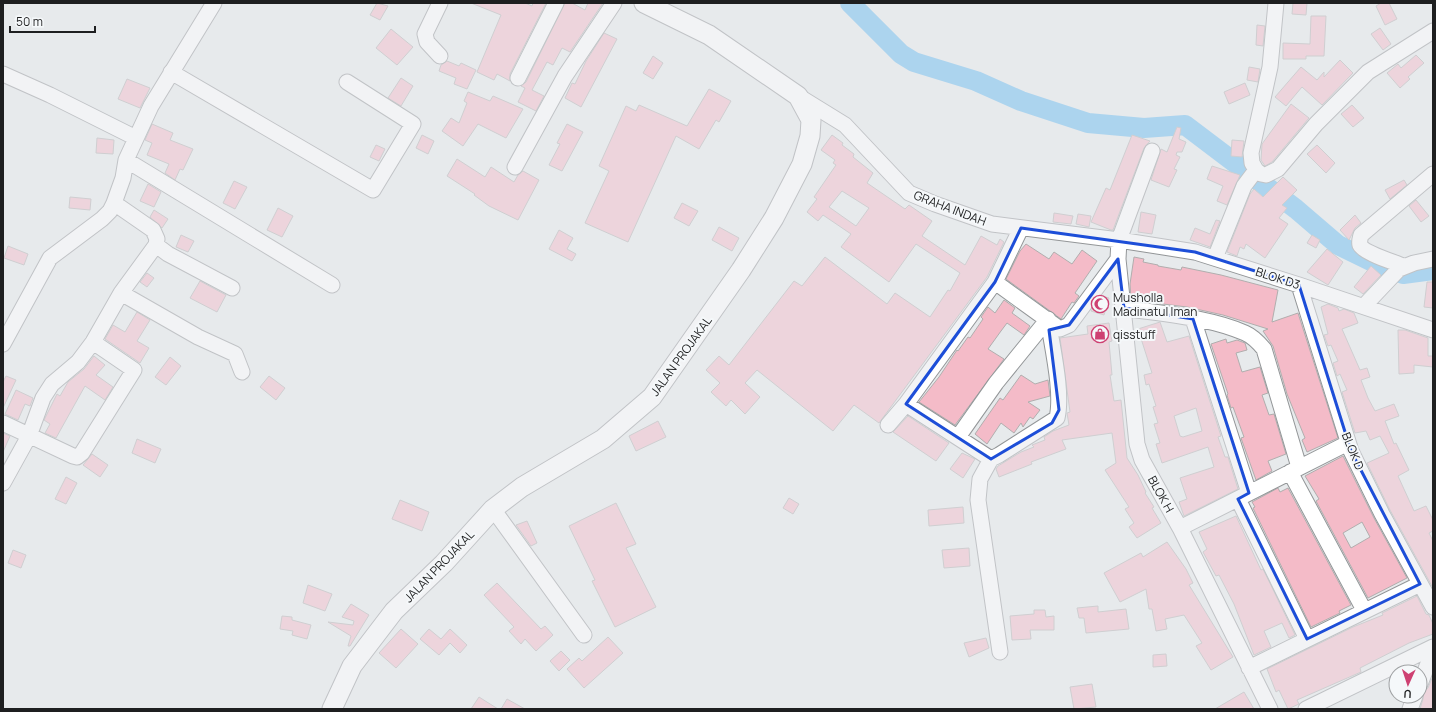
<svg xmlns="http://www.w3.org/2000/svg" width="1436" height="712" viewBox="0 0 1436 712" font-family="Manrope,sans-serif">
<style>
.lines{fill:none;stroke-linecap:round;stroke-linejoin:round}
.river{stroke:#65baef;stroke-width:20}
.building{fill:#f4bbc8;stroke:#b1aeae;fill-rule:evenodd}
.minor-casing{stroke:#939698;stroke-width:17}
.major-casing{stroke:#939698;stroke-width:21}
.minor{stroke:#fff;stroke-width:15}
.major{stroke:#fff;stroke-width:19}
.marked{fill:none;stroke:#1d4ed8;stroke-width:3;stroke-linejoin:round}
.labels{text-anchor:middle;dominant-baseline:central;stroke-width:4;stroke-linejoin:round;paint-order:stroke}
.street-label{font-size:12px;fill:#1e1f20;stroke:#f5f8fa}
.poi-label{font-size:12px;fill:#1e1f20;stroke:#f5f8fa;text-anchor:start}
</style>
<rect width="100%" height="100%" fill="#e7eaec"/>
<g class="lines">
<path class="river" d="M 850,3 L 901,54 L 914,62 L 976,81 L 1021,101 L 1088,123 L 1144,128 L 1185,125 L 1296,209 L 1338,245 L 1377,264 L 1403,274 L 1433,270"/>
</g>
<path class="building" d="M 377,3 L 388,6 L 380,20 L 370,15 Z
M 471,3 L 525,3 L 532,6 L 533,3 L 546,3 L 510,74 L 510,81 L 497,74 L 494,80 L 477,72 L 501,15 Z
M 565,3 L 572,3 L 585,10 L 588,3 L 603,3 L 570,52 L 562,48 L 553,65 L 547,62 L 532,90 L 544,96 L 536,111 L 518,102 L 525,88 L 521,86 L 526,82 Z
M 1293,3 L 1307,3 L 1306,15 L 1292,14 Z
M 1381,3 L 1389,3 L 1397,19 L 1385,25 L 1376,6 Z
M 1311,16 L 1326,16 L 1324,56 L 1306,56 L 1306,59 L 1283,59 L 1283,43 L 1310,44 Z
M 1257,25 L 1265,26 L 1263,46 L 1256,45 Z
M 1380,28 L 1391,44 L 1383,50 L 1371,34 Z
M 391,29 L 413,47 L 397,65 L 376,48 Z
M 604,33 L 617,39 L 581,107 L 565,98 L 572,83 L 575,84 L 586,61 Z
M 1416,55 L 1424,63 L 1408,77 L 1410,79 L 1400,88 L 1387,73 L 1398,64 L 1401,68 Z
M 653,56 L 663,63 L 653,79 L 643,73 Z
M 1340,60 L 1353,73 L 1322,105 L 1302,87 L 1286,106 L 1275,97 L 1301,67 L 1317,80 L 1324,72 L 1324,77 Z
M 447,61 L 459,66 L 461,63 L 476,70 L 467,89 L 454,84 L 456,78 L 439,71 L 441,65 Z
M 1249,67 L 1260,69 L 1258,82 L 1247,80 Z
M 401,78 L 413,86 L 401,106 L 388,98 Z
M 127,79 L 150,88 L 140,108 L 118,99 Z
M 1245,83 L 1250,95 L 1229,104 L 1224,92 Z
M 709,89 L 731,101 L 719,122 L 716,120 L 699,149 L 676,136 L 628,242 L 585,223 L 609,171 L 599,166 L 626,106 L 636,111 L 639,105 L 687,126 Z
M 468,92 L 490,101 L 493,96 L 523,109 L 506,138 L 478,124 L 463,146 L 442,131 L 451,118 L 459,123 L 467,103 L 464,101 Z
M 1291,104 L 1309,118 L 1272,162 L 1265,166 L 1261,160 L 1262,144 Z
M 1352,105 L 1364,118 L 1353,127 L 1341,114 Z
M 152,124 L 173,133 L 170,140 L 193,149 L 183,170 L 180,169 L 175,180 L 165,173 L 169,164 L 147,155 L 152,143 L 145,140 Z
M 567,124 L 583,132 L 562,171 L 549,165 L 560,144 L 557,143 Z
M 1177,127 L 1181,128 L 1179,139 L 1186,142 L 1182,152 L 1177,152 L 1176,155 L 1180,157 L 1174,169 L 1177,170 L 1169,187 L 1151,180 L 1161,149 L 1167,152 Z
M 422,135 L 434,141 L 428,154 L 416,148 Z
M 832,135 L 843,143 L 842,145 L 854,154 L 853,157 L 873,173 L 867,183 L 905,209 L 909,205 L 932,221 L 922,236 L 965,265 L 981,236 L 997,245 L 1000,239 L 1004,242 L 987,277 L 879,423 L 854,405 L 833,431 L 757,370 L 745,383 L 760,397 L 745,414 L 731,400 L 726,406 L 711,392 L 720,383 L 706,370 L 719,356 L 729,365 L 794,281 L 802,286 L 825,257 L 887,304 L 895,293 L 930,317 L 948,290 L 950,291 L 960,273 L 916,244 L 889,282 L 841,247 L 851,234 L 823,215 L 818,221 L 807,212 L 817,199 L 814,197 L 836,165 L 833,163 L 835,160 L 821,150 ZM 842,191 L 869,208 L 856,226 L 829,207 Z
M 1132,135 L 1150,141 L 1144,148 L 1113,230 L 1111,230 L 1091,222 L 1106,188 L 1110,190 Z
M 97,138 L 114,140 L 113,154 L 96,153 Z
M 1232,140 L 1244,141 L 1242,157 L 1231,156 Z
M 376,145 L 385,149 L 379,161 L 370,157 Z
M 1317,145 L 1335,163 L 1326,173 L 1307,154 Z
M 457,159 L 485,177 L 491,167 L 514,182 L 518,175 L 523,171 L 539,180 L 518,220 L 489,206 L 474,195 L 475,194 L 447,176 Z
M 1212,166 L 1240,175 L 1227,205 L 1217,201 L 1223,186 L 1207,179 Z
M 1283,177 L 1297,190 L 1282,205 L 1287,208 L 1279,218 L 1288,224 L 1265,258 L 1246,244 L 1244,249 L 1240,247 L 1237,256 L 1227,252 L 1250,194 L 1254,189 L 1263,197 Z
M 1404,180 L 1407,185 L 1390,199 L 1385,190 Z
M 234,181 L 247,187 L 235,209 L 223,203 Z
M 148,184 L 161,192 L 154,207 L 140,201 Z
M 70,197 L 91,199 L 90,210 L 69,208 Z
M 1416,200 L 1429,216 L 1421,222 L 1409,206 Z
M 682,203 L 698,211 L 689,226 L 674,218 Z
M 278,208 L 293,216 L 282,237 L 267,230 Z
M 154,210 L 168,219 L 162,228 L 150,217 Z
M 1141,212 L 1156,215 L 1152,234 L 1138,232 Z
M 1054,213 L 1073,216 L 1071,224 L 1053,222 Z
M 1078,214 L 1091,216 L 1089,227 L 1076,224 Z
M 1355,215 L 1361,223 L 1355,228 L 1349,240 L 1340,230 Z
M 1216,220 L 1220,221 L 1210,247 L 1190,240 L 1195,228 L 1210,234 Z
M 719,227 L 739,238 L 732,251 L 712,240 Z
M 559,230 L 573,238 L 567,249 L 576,254 L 572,261 L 549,249 Z
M 181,235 L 194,241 L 188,252 L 176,247 Z
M 1312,235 L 1320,240 L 1316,248 L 1307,243 Z
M 1026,244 L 1049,259 L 1054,252 L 1072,264 L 1082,250 L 1097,261 L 1075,293 L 1079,296 L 1074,303 L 1072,302 L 1061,319 L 1006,279 L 1020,251 Z
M 8,246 L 28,254 L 24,265 L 4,258 Z
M 1327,249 L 1343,262 L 1328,285 L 1307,272 Z
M 1134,257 L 1144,259 L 1143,262 L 1158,265 L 1158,266 L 1181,270 L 1182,267 L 1221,275 L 1278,290 L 1272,322 L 1298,313 L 1338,438 L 1307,452 L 1302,440 L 1305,438 L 1287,394 L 1273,346 L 1263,331 L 1268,329 L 1223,315 L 1187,307 L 1131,300 L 1130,284 Z
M 1371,266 L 1381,275 L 1363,294 L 1354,287 Z
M 147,273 L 154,278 L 147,287 L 140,282 Z
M 200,281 L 226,295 L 217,312 L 190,298 Z
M 1427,282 L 1433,282 L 1433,308 L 1424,307 Z
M 1102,296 L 1109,298 L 1104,315 L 1091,311 Z
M 1004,300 L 1015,308 L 1012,313 L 1030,326 L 1024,335 L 1007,323 L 1001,331 L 988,349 L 1004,359 L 955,425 L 919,402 L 939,377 L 957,350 L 958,351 L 968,337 L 970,338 L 983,319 L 981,317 L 988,307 L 995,313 Z
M 1328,304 L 1338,308 L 1339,311 L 1344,309 L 1354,313 L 1358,323 L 1342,329 L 1360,370 L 1367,368 L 1370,377 L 1361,380 L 1368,398 L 1375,411 L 1394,404 L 1399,416 L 1385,421 L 1394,444 L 1396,443 L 1409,470 L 1398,476 L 1414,511 L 1426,506 L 1433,520 L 1433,531 L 1429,533 L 1433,541 L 1433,588 L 1390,510 L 1367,463 L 1389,453 L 1380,436 L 1370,440 L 1366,431 L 1355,433 L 1342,392 L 1347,390 L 1340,374 L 1337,376 L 1333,363 L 1338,361 L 1331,345 L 1328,346 L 1324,335 L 1328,334 L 1321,307 Z
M 137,312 L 150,320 L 137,341 L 149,348 L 140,363 L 105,339 L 113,325 L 125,332 Z
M 1160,322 L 1167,342 L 1189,336 L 1221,436 L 1218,437 L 1225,457 L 1228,457 L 1238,489 L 1184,516 L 1179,502 L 1187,499 L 1180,478 L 1214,467 L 1208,447 L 1162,463 L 1156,444 L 1160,443 L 1154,424 L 1158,423 L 1153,407 L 1156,406 L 1149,384 L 1146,385 L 1144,375 L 1152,373 L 1138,329 ZM 1196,408 L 1202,431 L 1183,437 L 1180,436 L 1174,416 Z
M 1109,323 L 1112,341 L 1109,342 L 1112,375 L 1110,375 L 1114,401 L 1121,400 L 1127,458 L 1138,475 L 1146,492 L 1145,493 L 1154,507 L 1152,508 L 1161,523 L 1137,538 L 1129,527 L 1134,523 L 1125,509 L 1129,507 L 1105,470 L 1116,463 L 1112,433 L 1062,440 L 1066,449 L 1031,462 L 1032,464 L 999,477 L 996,469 L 998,466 L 1021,452 L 1034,447 L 1032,445 L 1045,440 L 1044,437 L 1053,431 L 1069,425 L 1067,413 L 1070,412 L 1060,338 L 1088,334 L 1087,326 Z
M 1398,330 L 1405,330 L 1428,338 L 1428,356 L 1433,356 L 1433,367 L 1414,365 L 1414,373 L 1399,374 Z
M 1226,339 L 1227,343 L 1237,340 L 1245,343 L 1247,350 L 1236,353 L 1242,372 L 1260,367 L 1268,393 L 1262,395 L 1269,415 L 1274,414 L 1286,454 L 1268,461 L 1272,471 L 1256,480 L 1241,438 L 1244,437 L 1233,407 L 1231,408 L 1227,395 L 1228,394 L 1211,344 Z
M 94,356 L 105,365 L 96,375 L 113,387 L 105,400 L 85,386 L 56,438 L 45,433 L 50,424 L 44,420 L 57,394 L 60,396 L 68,382 L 84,369 Z
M 170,357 L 181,366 L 166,385 L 155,377 Z
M 1021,375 L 1035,384 L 1048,380 L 1050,396 L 1028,402 L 1040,410 L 1033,419 L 1030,417 L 1023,427 L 1021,423 L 1014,433 L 1001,423 L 987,444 L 975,434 L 1000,398 L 1003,400 Z
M 6,376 L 16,380 L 3,408 L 3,382 Z
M 269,376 L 285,388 L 276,400 L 260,387 Z
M 16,390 L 33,398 L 30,406 L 25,404 L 18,420 L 5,414 Z
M 908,416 L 949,443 L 936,461 L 893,432 Z
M 658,421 L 666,437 L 636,451 L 629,436 Z
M 3,433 L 10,436 L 3,452 Z
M 137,439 L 161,449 L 155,463 L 132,453 Z
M 962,453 L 975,459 L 963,478 L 950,469 Z
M 92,454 L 108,465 L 100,477 L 83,465 Z
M 1343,456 L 1374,518 L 1407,578 L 1368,598 L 1316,501 L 1319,499 L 1305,476 ZM 1362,522 L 1370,537 L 1351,548 L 1343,533 Z
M 66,477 L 77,483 L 66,504 L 55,499 Z
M 1278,488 L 1280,492 L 1288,488 L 1351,605 L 1339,611 L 1340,613 L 1311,627 L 1253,508 L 1255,507 L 1252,502 Z
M 789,498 L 799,504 L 793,514 L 783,508 Z
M 400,500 L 429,512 L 422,531 L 392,519 Z
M 616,503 L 636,544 L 626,548 L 656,607 L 615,627 L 592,581 L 595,580 L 569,526 Z
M 963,507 L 964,523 L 929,526 L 928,510 Z
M 1236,516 L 1261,570 L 1263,569 L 1295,635 L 1289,638 L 1282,623 L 1264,631 L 1271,647 L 1254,655 L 1234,604 L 1219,575 L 1216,576 L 1203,552 L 1207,549 L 1199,532 Z
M 527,521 L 537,543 L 531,546 L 516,525 Z
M 1167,542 L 1186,569 L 1193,583 L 1189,585 L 1233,657 L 1211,670 L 1196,646 L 1202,643 L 1184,615 L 1165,619 L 1167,629 L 1156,631 L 1152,609 L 1149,609 L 1146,589 L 1120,602 L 1104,573 L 1141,553 L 1143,557 Z
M 969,548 L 970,566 L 944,568 L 942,550 Z
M 13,550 L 26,555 L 21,568 L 8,563 Z
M 497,583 L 541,629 L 545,626 L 553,635 L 536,651 L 525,639 L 521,644 L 509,631 L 514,627 L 484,595 Z
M 308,585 L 332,594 L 325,611 L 303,603 Z
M 1417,596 L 1426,614 L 1429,615 L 1433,624 L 1433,634 L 1409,643 L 1360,668 L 1361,672 L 1297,700 L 1299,704 L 1288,709 L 1279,690 L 1276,692 L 1267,669 L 1353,627 L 1383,615 L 1382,613 Z
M 351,604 L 369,615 L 350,646 L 348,646 L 351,636 L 328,622 L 353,625 L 354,621 L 342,617 Z
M 1098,606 L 1098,612 L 1126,609 L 1129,629 L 1086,633 L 1084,618 L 1079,618 L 1077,608 Z
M 1034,610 L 1045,610 L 1046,617 L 1054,616 L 1054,630 L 1030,630 L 1031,639 L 1012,640 L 1010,616 L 1034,614 Z
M 282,616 L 292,617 L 292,620 L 311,625 L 307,639 L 292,635 L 293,631 L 280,629 Z
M 401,629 L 418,644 L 396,668 L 379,653 Z
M 429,629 L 441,639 L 450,629 L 467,645 L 460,653 L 450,643 L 439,655 L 420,639 Z
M 608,637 L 623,653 L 584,688 L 567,669 L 579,658 L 582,661 Z
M 986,638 L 989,648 L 969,657 L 964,643 Z
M 561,651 L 570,660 L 559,671 L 550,661 Z
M 1166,654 L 1167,666 L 1153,667 L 1153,655 Z
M 1433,676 L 1433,709 L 1420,709 L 1423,699 L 1423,692 L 1428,688 Z
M 1092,684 L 1096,707 L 1074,709 L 1070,687 Z
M 1244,692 L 1254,709 L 1215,709 Z
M 479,697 L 498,709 L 471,709 Z
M 507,699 L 525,709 L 501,709 Z"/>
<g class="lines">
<defs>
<path id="minor" d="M 214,3 L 151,106 L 126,160 L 332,285
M 440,56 L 427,42 L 425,34 L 440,3
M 171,72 L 373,190 L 413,124 L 347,82
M 3,74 L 50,95 L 136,138
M 518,78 L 556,3
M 798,96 L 845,125 L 909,193 L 935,204 L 992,224 L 1119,240 L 1195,252 L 1299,285 L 1433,330
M 1152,151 L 1119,240 L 1118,259 L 1137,444 L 1142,460 L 1180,528 L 1270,709
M 515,167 L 565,76 L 614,3
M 1256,170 L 1252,163 L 1251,153 L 1270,67 L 1276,3
M 114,203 L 123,178 L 126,160
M 156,245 L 168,254 L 232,288
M 1215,258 L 1244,186 L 1256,170 L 1261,174 L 1266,175 L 1278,169 L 1316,124 L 1368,72 L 1433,31
M 1403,266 C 1394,262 1364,253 1360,245 C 1359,241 1360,239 1361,235 L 1433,174
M 995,282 L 1060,329 L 1069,325 L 1118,259
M 1299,285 L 1351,451 L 1382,514 L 1433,607
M 121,293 L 198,337 L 235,354 L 242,372
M 1364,306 L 1399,269 L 1414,263 L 1433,259
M 1124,308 C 1162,314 1209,317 1245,333 C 1252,336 1259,343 1264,349 L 1299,467
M 1193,319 L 1249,493
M 3,344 L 50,258 L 102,219 L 110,211 L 114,203 L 153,230 L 157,239 L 156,245 L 121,293 L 93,342 L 78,362 L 52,384 L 43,398 L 29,436 L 3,483
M 906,404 L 991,459 L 999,455 L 1057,418 C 1063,392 1052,347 1048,319
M 3,423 L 73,456 L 77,457 L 82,453 L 134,370 L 93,342
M 888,425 L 906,404 L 995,282 L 1021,228
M 958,437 L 996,383 L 1048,319
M 991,459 L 980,479 L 978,500 L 1000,652
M 1290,472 L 1364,610
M 1238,499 L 1307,639
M 493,509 L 584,635
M 1180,528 L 1348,443
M 1249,668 L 1420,584
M 1420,684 L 1433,651
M 1306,709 L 1433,647
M 1410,709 L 1415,696"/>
<path id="major" d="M 332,709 L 352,666 L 394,611 L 444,563 L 493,509 L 522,487 L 603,439 L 652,397 L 741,270 L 774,218 L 802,164 L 810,136 L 811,120 L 798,96 L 709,35 L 644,3"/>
</defs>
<use href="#minor" class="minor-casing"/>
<use href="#major" class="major-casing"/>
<use href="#minor" class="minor"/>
<use href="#major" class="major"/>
</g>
<path d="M0 0H1436V712H0ZM 1021,228 L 1195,252 L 1299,285 L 1351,451 L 1420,584 L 1307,639 L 1238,499 L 1249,493 L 1193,319 L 1124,308 L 1118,259 L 1069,325 L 1049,330 L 1059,410 L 1052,423 L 991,459 L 906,404 L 995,282 Z" fill="#e7eaec" fill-opacity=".55" fill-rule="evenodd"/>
<path class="marked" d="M 1021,228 L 1195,252 L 1299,285 L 1351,451 L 1420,584 L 1307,639 L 1238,499 L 1249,493 L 1193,319 L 1124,308 L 1118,259 L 1069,325 L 1049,330 L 1059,410 L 1052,423 L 991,459 L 906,404 L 995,282 Z"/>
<defs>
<symbol id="mosque-ring" viewBox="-11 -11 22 22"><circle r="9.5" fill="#f5f8fa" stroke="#ce4172" stroke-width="1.5"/><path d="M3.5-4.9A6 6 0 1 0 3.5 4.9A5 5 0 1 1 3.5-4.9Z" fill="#ce4172"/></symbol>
<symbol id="shop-ring" viewBox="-11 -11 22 22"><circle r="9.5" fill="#f5f8fa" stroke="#ce4172" stroke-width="1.5"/><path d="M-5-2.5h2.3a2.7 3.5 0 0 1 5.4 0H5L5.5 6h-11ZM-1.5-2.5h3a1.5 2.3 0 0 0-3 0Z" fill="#ce4172"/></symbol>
</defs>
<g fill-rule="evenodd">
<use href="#mosque-ring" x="1090" y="294" width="20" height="20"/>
<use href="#shop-ring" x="1090" y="324" width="20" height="20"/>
</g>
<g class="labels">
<g class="street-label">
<text transform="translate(950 208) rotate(21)">GRAHA INDAH</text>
<text transform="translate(1278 278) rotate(18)">BLOK D3</text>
<text transform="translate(681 356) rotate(-54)">JALAN PROJAKAL</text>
<text transform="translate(1353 451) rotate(68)">BLOK D</text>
<text transform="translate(1161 494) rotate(61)">BLOK H</text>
<text transform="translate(439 566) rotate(-46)">JALAN PROJAKAL</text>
</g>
<g class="poi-label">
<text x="1113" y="297">Musholla<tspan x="1113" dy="14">Madinatul Iman</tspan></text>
<text x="1113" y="334">qisstuff</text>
</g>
</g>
<rect width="1436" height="712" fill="none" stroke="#1e1f20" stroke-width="8"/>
<g transform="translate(1408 684) rotate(183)"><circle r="19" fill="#f5f8fa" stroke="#9fa1a3"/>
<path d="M0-3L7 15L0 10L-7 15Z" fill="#ce4172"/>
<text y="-6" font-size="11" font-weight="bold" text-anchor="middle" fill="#1e1f20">U</text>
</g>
<path d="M10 26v6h85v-6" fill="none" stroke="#1e1f20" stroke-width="2"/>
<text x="16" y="26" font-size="12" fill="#1e1f20" stroke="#f5f8fa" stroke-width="3" paint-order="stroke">50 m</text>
</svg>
